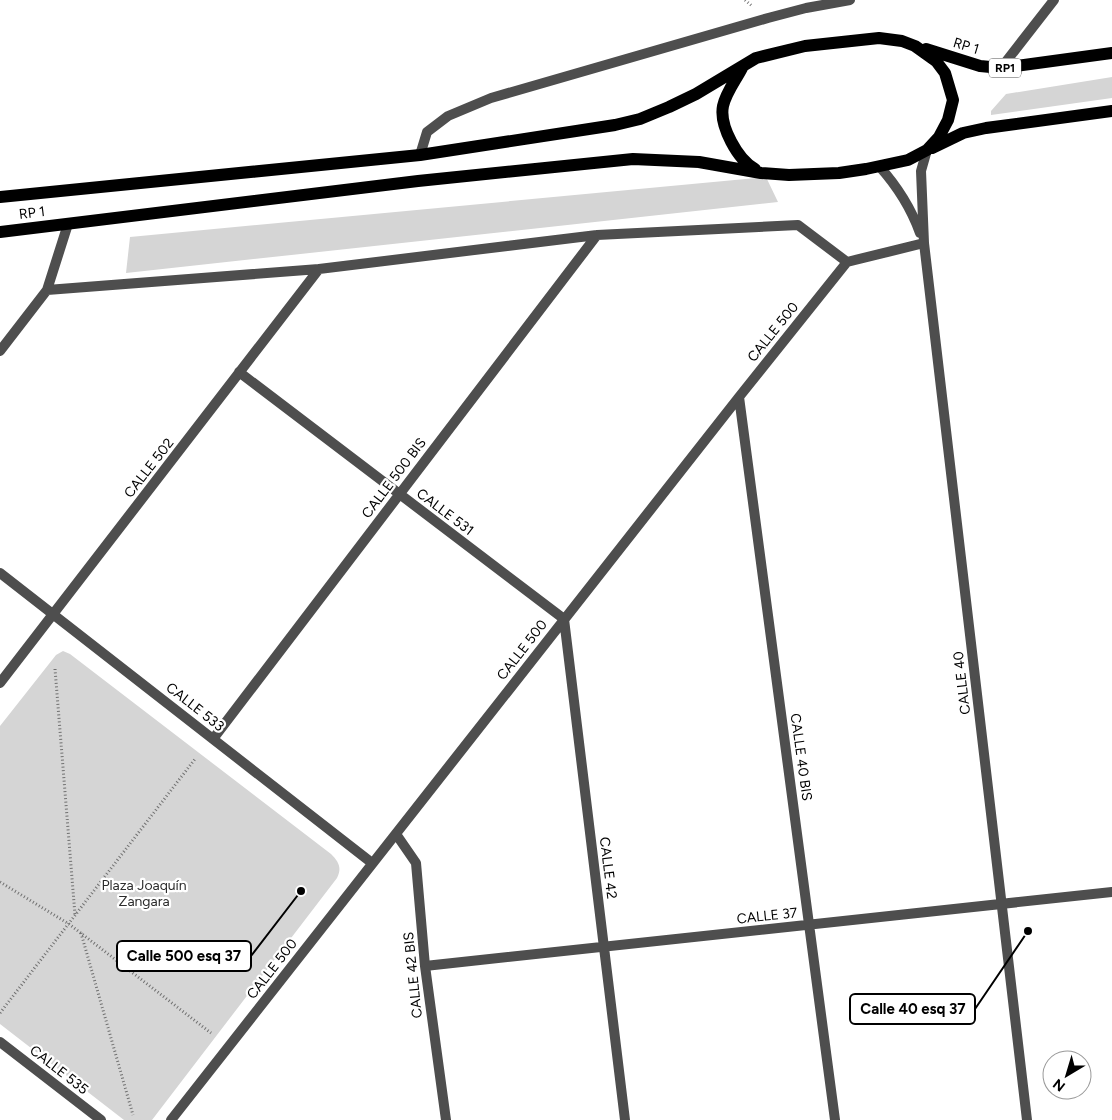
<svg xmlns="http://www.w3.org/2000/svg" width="1112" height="1120" viewBox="0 0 1112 1120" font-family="Figtree,sans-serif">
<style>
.green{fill:#d5d5d5}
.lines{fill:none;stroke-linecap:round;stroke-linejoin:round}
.path{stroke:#707070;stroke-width:3;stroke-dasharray:1 2.5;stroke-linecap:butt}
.street{stroke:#4e4e4e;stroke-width:10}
.primary{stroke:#000;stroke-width:12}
.labels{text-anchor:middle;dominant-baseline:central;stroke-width:4.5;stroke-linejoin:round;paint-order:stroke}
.shield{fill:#fff;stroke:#4c4c4c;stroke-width:1}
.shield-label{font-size:12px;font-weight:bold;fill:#000}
.street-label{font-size:14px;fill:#000;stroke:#fff}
.park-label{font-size:14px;fill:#2c2c2c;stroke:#fff}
.leader{fill:none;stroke:#000;stroke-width:2}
.callout-dot{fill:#000;stroke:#fff;stroke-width:2}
.callout{fill:#fff;stroke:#000;stroke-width:2}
.callout-label{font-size:15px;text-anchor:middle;font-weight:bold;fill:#000}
</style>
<rect width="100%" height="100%" fill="#fff"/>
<path class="green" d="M 1112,77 L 1112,98 L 991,115 L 991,111 L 1006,94 Z
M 766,177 L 778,202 L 126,273 L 130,237 Z
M 63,651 L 70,654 L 331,854 C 339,862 342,868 337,878 L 152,1120 L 124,1120 L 0,1024 L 0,726 L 56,655 Z"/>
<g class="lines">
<path class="path" d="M 745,0 L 752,6
M 55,669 L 75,915
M 0,882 L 69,924 L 211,1033
M 81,933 L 133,1115
M 0,1013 L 195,759"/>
<path class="street" d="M 1001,68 L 1054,0
M 927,150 L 921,171 L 924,243 L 1027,1120
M 420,155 L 427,132 L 448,116 L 491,98 L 768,18 L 806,8 L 850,0
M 879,166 C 897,186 911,208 920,233
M 47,290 L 319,269 L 597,235 L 798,225 L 847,262
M 0,351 L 47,290 L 68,224
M 239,372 L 564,619 L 625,1120
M 739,397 L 835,1120
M 0,573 L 372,863
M 0,683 L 319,269
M 213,739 L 597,235
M 396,834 L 416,863 L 425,966 L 446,1120
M 425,966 L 1112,892
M 0,1042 L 101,1120
M 171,1120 L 739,397 L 847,262 L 924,243"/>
<path class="primary" d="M 926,49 L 980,66 L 1001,68 L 1112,53
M 742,68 C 736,80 726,92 723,106 C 719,126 738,160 755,169
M 932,148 L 963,133 L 986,128 L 1112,111
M 0,197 L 420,155 L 615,125 L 640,119 L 669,107 L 696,94 L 756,58 L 805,46 L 879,38 L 902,41 L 915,46 L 936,61 L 945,73 L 953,100 L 948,120 L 939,137 L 927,150 L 908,160 L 866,169 L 839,173 L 789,175 L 761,173 L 699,162 L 633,159 L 418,181 L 0,232"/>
</g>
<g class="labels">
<rect class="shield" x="989" y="58.5" width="32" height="19" rx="4"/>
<g class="shield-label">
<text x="1005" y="68">RP1</text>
</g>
<g class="street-label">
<text transform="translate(966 46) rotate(17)">RP 1</text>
<text transform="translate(32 213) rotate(-7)">RP 1</text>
<text transform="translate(773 332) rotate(-51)">CALLE 500</text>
<text transform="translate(149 468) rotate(-52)">CALLE 502</text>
<text transform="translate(394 478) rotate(-53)">CALLE 500 BIS</text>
<text transform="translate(445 512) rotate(37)">CALLE 531</text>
<text transform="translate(522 650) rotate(-52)">CALLE 500</text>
<text transform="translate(962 683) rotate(-97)">CALLE 40</text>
<text transform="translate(195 707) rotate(38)">CALLE 533</text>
<text transform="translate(801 757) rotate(82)">CALLE 40 BIS</text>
<text transform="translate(608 868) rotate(83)">CALLE 42</text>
<text transform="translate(767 916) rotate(-6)">CALLE 37</text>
<text transform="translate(272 969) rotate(-52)">CALLE 500</text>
<text transform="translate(413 975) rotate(-96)">CALLE 42 BIS</text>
<text transform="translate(59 1070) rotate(38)">CALLE 535</text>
</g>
<g class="park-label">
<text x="144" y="885">Plaza Joaquín<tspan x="144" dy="16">Zangara</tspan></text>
</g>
</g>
<path class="leader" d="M301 891L251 956M1028 931L975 1009"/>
<g class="callout-dot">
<circle cx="301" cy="891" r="5"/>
<circle cx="1028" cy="931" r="5"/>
</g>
<g class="callout">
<rect x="117" y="941" width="134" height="30" rx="5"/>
<rect x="850" y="994" width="125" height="30" rx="5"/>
</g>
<g class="callout-label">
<text x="184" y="961">Calle 500 esq 37</text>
<text x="913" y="1014">Calle 40 esq 37</text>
</g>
<g transform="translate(1067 1075) rotate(218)"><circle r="24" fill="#ffffff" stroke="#999999"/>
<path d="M0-4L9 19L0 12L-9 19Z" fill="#000000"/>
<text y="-8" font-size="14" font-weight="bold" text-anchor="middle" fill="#000000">N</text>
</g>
</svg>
